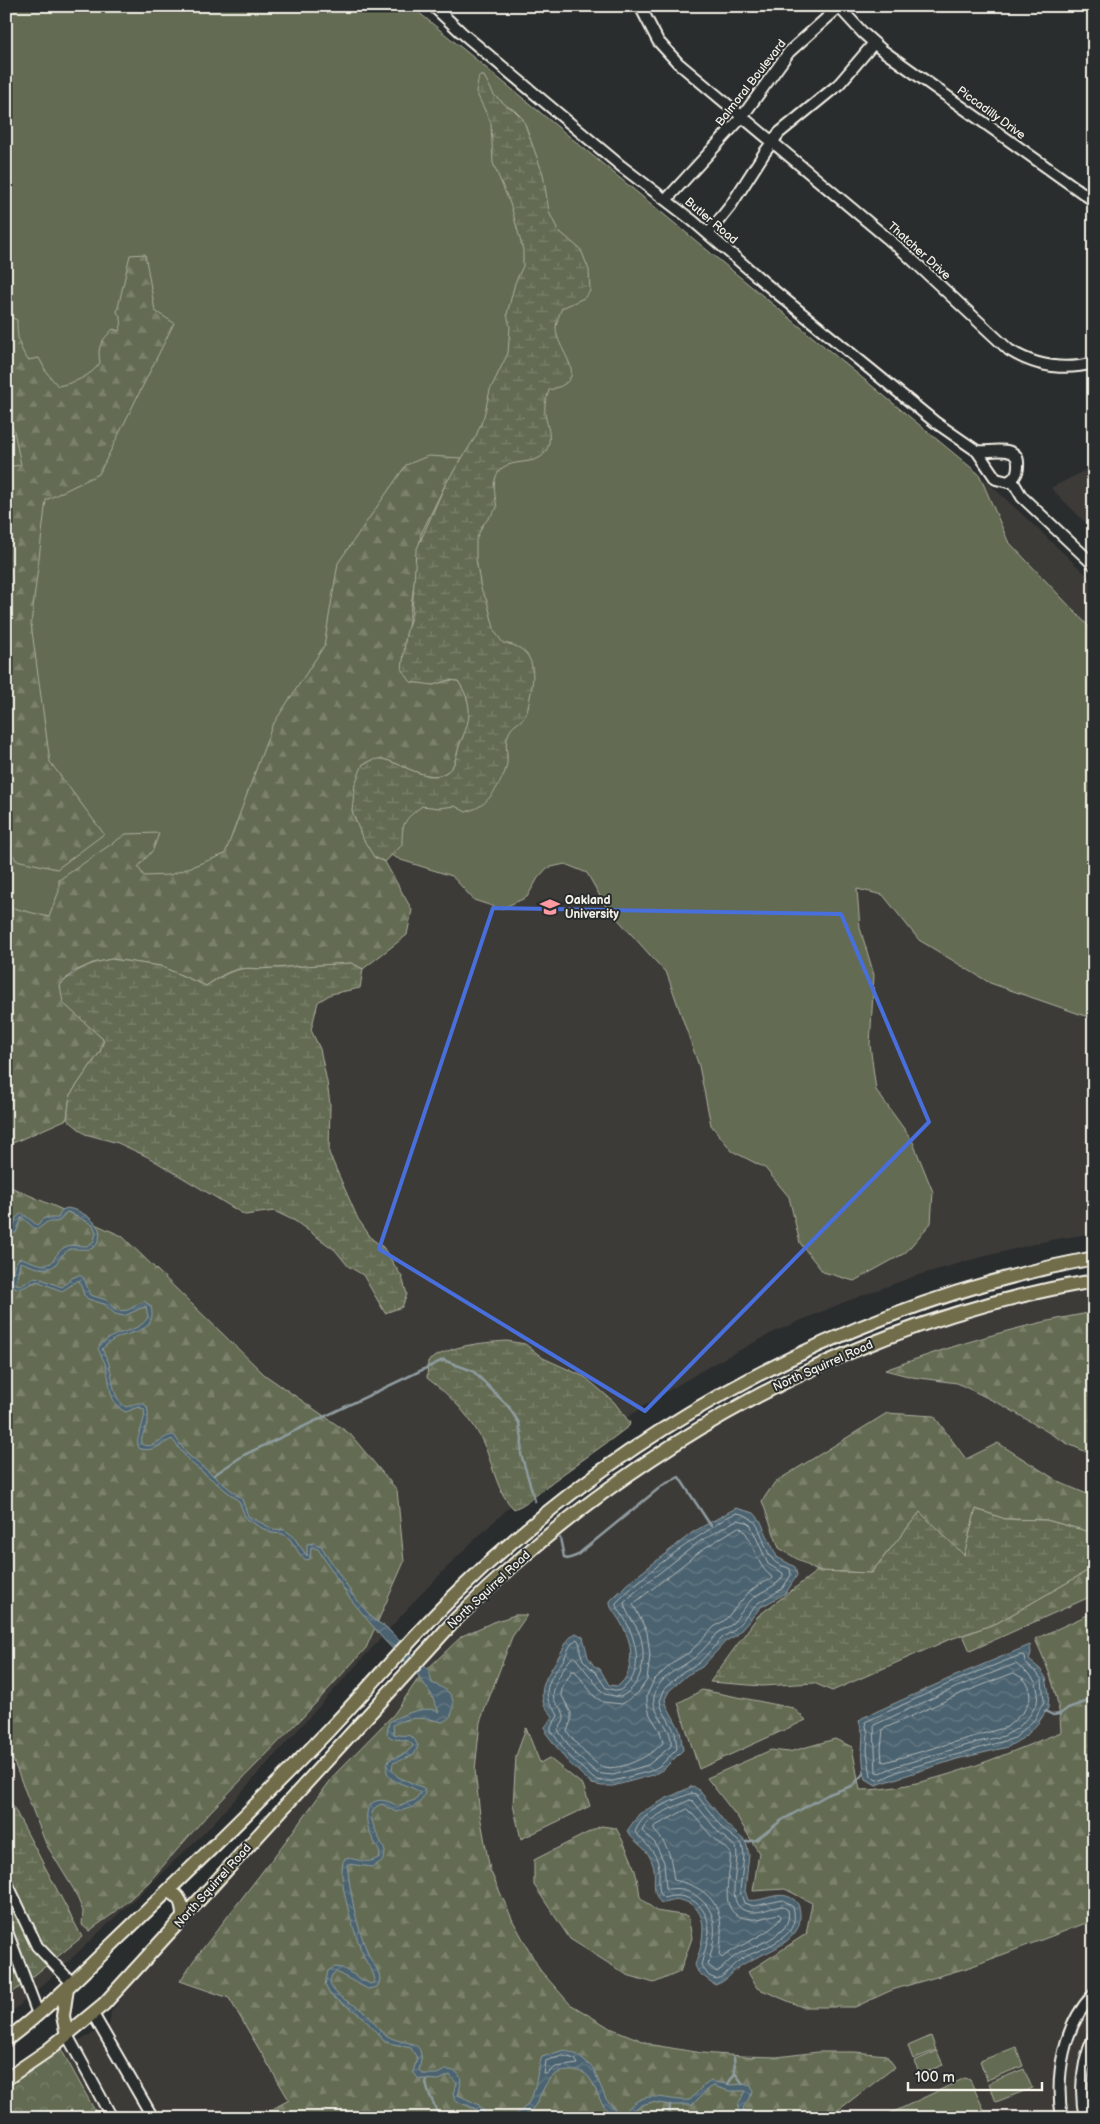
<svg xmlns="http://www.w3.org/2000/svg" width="1100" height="2124" viewBox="0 0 1100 2124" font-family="'Balsamiq Sans',sans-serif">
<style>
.built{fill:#3e3b38}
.grass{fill:#646c53;stroke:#acae9e}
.forest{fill:url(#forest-firs);stroke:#acae9e}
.wetland{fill:url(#wetland-marsh);stroke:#acae9e}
.park{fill:url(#park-crowns);stroke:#acae9e}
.water{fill:url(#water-waves);stroke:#8f9ca0}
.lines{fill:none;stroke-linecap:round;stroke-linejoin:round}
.shore{stroke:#b1b8b8;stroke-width:1}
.stream{stroke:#8f9ca0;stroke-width:2.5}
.minor-casing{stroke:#f4f1e8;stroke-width:14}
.major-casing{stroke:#f4f1e8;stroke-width:16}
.minor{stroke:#2a2d2e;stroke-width:10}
.major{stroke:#716d4b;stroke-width:12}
.marked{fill:none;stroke:#486fdb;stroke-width:4;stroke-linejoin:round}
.labels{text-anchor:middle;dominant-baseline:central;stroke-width:4;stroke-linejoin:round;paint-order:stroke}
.street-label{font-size:12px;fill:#f4f1e8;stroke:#2a2d2e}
.poi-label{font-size:12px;font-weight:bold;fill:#f4f1e8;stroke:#2a2d2e;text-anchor:start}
</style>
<defs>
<pattern id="forest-firs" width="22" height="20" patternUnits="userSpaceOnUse" patternTransform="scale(1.25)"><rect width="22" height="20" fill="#646c53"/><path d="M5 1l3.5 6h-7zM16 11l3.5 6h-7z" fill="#7b816c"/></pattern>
<pattern id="wetland-marsh" width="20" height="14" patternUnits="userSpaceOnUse" patternTransform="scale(1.25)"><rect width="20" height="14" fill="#646c53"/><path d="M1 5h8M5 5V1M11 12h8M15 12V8" fill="none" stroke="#7b816c"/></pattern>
<pattern id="park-crowns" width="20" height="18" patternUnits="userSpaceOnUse" patternTransform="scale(1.25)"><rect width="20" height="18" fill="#646c53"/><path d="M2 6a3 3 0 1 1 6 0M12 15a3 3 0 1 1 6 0" fill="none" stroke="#7b816c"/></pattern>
<pattern id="water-waves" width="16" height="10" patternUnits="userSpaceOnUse" patternTransform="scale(1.25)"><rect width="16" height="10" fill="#4c6370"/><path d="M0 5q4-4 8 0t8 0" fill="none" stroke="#667a84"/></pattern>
</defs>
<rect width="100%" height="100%" fill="#2a2d2e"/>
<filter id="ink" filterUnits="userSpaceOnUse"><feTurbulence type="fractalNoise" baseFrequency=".02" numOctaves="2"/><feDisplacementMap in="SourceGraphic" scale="10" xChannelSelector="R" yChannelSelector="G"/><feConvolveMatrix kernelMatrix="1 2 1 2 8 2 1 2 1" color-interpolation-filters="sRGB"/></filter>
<g filter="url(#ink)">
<path class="built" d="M 6,6 L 411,6 L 979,474 L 1094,582 L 1094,1233 L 1050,1240 L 974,1259 L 915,1276 L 842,1303 L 776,1331 L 713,1364 L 651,1401 L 600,1436 L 517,1500 L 467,1547 L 420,1595 L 207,1830 L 54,1975 L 6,2017 Z
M 1094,466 L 1094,531 L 1051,488 Z
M 1094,1287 L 1094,2118 L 99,2118 L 61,2049 L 109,2026 L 111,2012 L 144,1968 L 436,1648 L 510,1575 L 575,1520 L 703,1432 L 787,1387 L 848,1360 L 946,1324 L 1021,1303 Z"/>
<path class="grass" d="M 6,6 L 411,6 L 979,474 L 1008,541 L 1094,632 L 1094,1019 L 990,983 L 919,940 L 883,895 L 857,889 L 860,928 L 874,975 L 870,1045 L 876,1090 L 912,1140 L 933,1192 L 931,1223 L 905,1253 L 854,1281 L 823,1272 L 800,1243 L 789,1197 L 765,1168 L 732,1151 L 711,1125 L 699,1066 L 667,974 L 605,905 L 587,873 L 565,864 L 547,868 L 538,878 L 527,897 L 501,909 L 474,900 L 452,876 L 401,860 L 338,830 L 6,977 Z
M 931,2036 L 936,2050 L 913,2059 L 908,2046 Z
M 1016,2047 L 1023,2066 L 987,2080 L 980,2061 Z
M 937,2051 L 943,2065 L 920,2074 L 914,2061 Z
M 1024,2069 L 1032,2088 L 996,2102 L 989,2083 Z
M 965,2078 L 970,2080 L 988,2118 L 881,2118 Z"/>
<path class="forest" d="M 145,254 L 155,311 L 174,323 L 99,474 L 46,500 L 31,624 L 50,762 L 104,834 L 57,869 L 16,860 L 6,842 L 6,467 L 21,465 L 14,431 L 6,413 L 6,315 L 17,320 C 17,336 18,346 28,360 L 39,358 L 47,373 L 58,386 C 74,383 91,376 100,363 C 97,345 101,342 113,329 L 119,331 C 123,323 122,319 117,312 L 130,255 Z
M 428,456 L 462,458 L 445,485 L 421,534 L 402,670 L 433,685 L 449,680 L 458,681 C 472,702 473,716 462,739 C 458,747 456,762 452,767 C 435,789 403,763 382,759 C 376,759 369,762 363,764 L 374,857 L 385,862 L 412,910 L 407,935 L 363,969 L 351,963 L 259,969 C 236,966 224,973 206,986 L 160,966 L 112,959 L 93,963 L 73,972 L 60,985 L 76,1014 L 104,1040 L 100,1052 L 70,1095 L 67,1119 L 6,1146 L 6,911 L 13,908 L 49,917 L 59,891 L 59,880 L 126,834 L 159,833 L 153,850 L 138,867 L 144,876 L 170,875 L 225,854 L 272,726 L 324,646 L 338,563 L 406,465 Z
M 6,1185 L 122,1236 L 265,1375 L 350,1434 L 397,1490 L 404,1562 L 366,1648 L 302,1718 L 210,1812 L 149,1882 L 114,1913 L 89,1931 L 82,1925 L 83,1911 L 74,1890 L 46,1844 L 6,1742 Z
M 1094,1312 L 1094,1449 L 1089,1453 L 1068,1444 L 1004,1406 L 957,1383 L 912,1377 L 885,1370 C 953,1345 1023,1324 1094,1312 Z
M 887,1413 L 934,1416 L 966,1459 L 998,1443 L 1061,1483 L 1094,1497 L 1094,1533 L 1046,1520 L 1005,1519 L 976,1509 L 964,1556 L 920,1512 L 871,1573 L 817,1571 L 779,1548 L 762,1501 L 775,1482 Z
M 1094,1567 L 1094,1595 L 970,1651 L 963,1635 L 997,1623 Z
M 1094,1612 L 1094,1920 L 970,1967 L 892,1990 L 855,2007 L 802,2007 L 757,1988 L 748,1972 L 806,1934 L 812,1903 L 785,1889 L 753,1891 L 759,1853 L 738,1818 L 707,1778 L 771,1750 L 789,1752 L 835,1739 L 852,1747 L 860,1790 C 925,1790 1001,1756 1061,1732 C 1060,1698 1049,1669 1035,1639 Z
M 515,1615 L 527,1615 L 512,1637 L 480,1722 L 475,1770 L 480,1815 L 490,1870 L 513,1921 L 540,1970 L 570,2004 L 610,2028 L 653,2045 L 702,2053 L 742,2056 L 777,2057 L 818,2052 L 855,2052 L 886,2055 L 895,2067 L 837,2111 L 843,2118 L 256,2118 L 289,2100 L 229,1998 L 180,1981 L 194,1960 L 279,1850 L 336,1773 L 394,1714 L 420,1676 L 462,1636 L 491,1623 Z
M 702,1690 L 793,1708 L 806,1720 L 699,1769 L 678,1703 Z
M 526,1728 L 540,1763 L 549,1758 L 583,1785 L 590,1806 L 521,1839 L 513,1805 L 516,1756 Z
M 601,1826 L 616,1828 C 629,1852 637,1869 640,1897 L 656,1911 L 688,1916 L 692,1938 L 680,1972 L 654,1983 L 627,1975 L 570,1939 L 534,1885 L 534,1860 Z"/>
<path class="wetland" d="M 479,76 L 484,76 L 494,95 L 507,106 L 514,110 L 523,119 L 543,174 L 549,212 L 558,230 L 581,250 L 589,270 L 590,291 L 584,298 L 562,308 C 559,314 557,321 556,327 C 556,353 595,379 549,390 C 548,395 545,400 545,405 C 543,421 555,434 546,451 C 536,470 501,453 495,480 C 493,488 496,500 497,508 L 482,526 L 476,540 L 476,559 L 481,589 L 487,601 L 495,632 L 503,643 C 535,647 536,671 530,697 C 529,702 528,711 525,716 C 519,725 510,724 507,739 C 505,746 508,754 507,762 C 507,774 491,800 480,806 C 476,809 470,810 466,812 L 455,806 L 439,808 L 422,806 C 404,820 402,822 402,845 L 385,862 L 374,857 L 362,837 L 352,811 L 355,784 L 363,764 C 369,762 376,758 382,759 C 403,763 435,789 452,767 C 456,763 458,746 462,739 C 472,716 472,702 458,681 L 449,680 L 433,685 L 411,682 L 402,670 L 406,634 L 412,613 L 416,551 L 445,485 L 476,436 L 484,416 L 490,390 L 508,353 L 510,327 L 507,314 L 515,283 L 523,266 L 523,250 L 511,206 L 493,163 L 491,123 L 476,92 Z
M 112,959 L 160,966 L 206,986 C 225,974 236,966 259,969 L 351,963 L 363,969 L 360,988 L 331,994 L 318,1002 L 311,1030 L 320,1049 L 327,1082 L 330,1104 L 329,1153 L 358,1219 L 372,1239 L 383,1247 L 402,1277 L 407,1294 L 402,1307 L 385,1313 L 363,1275 L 348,1266 L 335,1250 L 295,1221 L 274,1211 L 245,1215 L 148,1157 L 118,1143 L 85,1134 L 67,1119 L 70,1095 L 100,1052 L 104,1040 L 63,1003 L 60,985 C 77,969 89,963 112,959 Z
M 507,1341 L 525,1344 L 543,1358 L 585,1377 L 614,1402 L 630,1423 L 629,1426 C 606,1444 582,1460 559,1477 C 543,1488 532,1502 514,1509 C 497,1493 494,1468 485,1447 C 473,1418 451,1396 427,1378 L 428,1361 C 452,1345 479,1343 507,1341 Z
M 976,1509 L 1005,1519 L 1046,1520 L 1094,1533 L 1094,1567 L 997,1623 L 948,1640 L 832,1691 L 814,1683 L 762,1686 L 710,1682 L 758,1616 L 817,1571 L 871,1573 L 920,1512 L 964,1555 Z
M 6,1793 L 82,1937 L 6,1998 Z"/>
<path class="park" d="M 61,2049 L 99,2118 L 6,2118 L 6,2085 Z"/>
<path class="water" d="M 67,1208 C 80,1210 96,1219 100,1232 C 98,1255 86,1248 70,1249 C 63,1253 61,1257 56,1264 C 47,1274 30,1265 20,1262 L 16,1284 L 20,1285 L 36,1277 L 62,1287 L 72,1278 L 79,1275 L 84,1278 L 90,1295 L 107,1300 L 117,1311 L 128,1310 L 144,1301 L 151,1306 C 157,1331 135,1331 119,1337 C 112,1340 107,1344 102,1349 C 105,1355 109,1361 110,1368 C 114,1382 112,1398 126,1407 C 134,1405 141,1399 147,1407 C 152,1425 141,1431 141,1444 C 155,1451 161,1435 174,1435 L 187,1454 L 242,1499 L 248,1516 L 273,1529 L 285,1530 L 293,1536 L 307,1556 L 307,1544 L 314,1543 L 321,1546 L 352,1594 L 374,1620 L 386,1627 L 429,1671 L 432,1683 C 444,1688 455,1693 453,1708 C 452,1716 449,1719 442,1722 C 425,1717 409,1716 393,1725 L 394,1734 C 406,1738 411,1730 418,1746 L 414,1755 L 393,1763 L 392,1770 L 398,1777 L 424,1788 L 425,1793 C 418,1809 411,1807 396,1812 L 382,1804 C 358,1811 383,1840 385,1852 C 385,1853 384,1858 383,1860 L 373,1867 L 347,1864 C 351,1897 356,1925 369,1956 C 374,1966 385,1976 377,1987 L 368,1989 L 336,1972 L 332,1975 C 330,1980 329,1984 333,1989 C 340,2000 355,2004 365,2012 C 373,2018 377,2030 386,2035 C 404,2048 428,2034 419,2070 L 422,2074 L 437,2074 L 445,2070 C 464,2069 462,2083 458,2095 L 479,2105 L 488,2118 L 482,2118 L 476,2109 L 455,2101 L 453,2093 L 457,2084 L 450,2075 L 439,2080 L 419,2079 L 413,2072 L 417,2058 L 411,2048 L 385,2042 L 362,2016 L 330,1995 L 325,1985 L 328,1971 L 335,1967 L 342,1968 L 370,1984 L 375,1982 C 375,1972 367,1965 364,1957 C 356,1938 334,1874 345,1858 C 357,1858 368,1866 379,1857 L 380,1853 C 376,1844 370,1836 368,1827 C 362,1803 377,1793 397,1806 L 415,1800 L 420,1793 C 410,1782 378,1785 389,1760 L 406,1753 L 413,1746 C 408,1735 394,1744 387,1734 L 389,1722 C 400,1715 428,1704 439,1712 L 431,1694 L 418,1675 L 384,1640 L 349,1597 L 318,1549 L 311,1547 L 310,1559 L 306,1560 L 301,1556 L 290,1539 L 283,1534 L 271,1533 L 246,1519 L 239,1501 L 190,1462 L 172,1439 C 161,1444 154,1452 140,1449 C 132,1440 147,1424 144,1409 L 138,1407 L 126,1412 C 107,1404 111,1382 106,1366 C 104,1360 100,1354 98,1348 C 113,1328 138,1335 148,1317 L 146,1306 L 124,1316 L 115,1314 L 104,1304 L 88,1299 L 84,1295 L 79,1280 L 62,1291 L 37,1281 L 20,1289 L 12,1286 C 10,1278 13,1263 20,1258 C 29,1259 40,1268 51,1263 C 54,1261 55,1256 58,1253 C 67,1242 76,1246 87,1246 L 94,1241 L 96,1232 L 93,1225 L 68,1212 L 65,1213 C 60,1224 57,1222 47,1222 L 38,1229 L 34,1228 L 22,1217 L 16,1233 L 11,1233 L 6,1225 L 6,1216 L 13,1229 L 16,1218 L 22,1213 L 37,1225 L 45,1218 L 58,1218 L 62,1210 Z
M 736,1508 L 754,1513 L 760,1520 L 777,1557 L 795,1567 L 797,1575 L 786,1593 L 761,1607 L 737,1635 L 726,1641 L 702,1667 L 687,1675 L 669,1691 L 665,1699 L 667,1706 L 680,1730 L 683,1750 L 664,1769 L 653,1775 L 613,1786 L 602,1786 L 592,1784 L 567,1761 L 546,1733 L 545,1727 L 553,1717 C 550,1711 544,1708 543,1701 C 539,1682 552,1670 560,1654 C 565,1646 567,1638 576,1633 L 583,1637 L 588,1657 L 594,1666 L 600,1669 L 609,1685 L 618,1686 C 627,1678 628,1674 630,1663 C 633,1645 626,1630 616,1615 C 612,1609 610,1608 610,1601 L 627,1584 L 693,1532 Z
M 1030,1645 L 1031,1653 L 1029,1660 L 1040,1669 L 1046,1678 L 1049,1693 L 1048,1708 L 1039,1722 L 1026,1736 L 1008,1747 L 957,1759 L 876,1785 L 866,1779 L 864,1773 L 862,1751 L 863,1734 L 859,1721 L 862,1718 L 953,1677 Z
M 693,1786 L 699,1790 L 727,1825 L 746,1842 L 749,1855 L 745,1891 L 748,1900 C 763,1903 778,1889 793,1899 C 799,1903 800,1909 800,1916 C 801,1944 761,1953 742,1965 C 731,1972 728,1981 715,1985 L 698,1972 L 695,1965 C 703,1943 713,1907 680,1900 C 673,1898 667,1902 661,1903 C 650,1891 657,1879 653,1865 C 648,1847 636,1845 627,1831 L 639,1814 L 665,1799 Z
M 564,2050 L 577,2055 L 593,2068 L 606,2099 L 620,2115 C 627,2111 631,2104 639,2100 C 656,2092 672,2102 690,2100 L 702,2087 L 711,2081 L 731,2085 L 743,2084 L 751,2086 L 753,2092 L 743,2108 L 744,2111 L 751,2115 L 765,2118 L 743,2118 C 733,2109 741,2099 746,2091 L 730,2091 L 713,2086 L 706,2091 L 692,2105 L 670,2105 L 652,2102 L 639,2106 L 626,2118 L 615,2118 C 610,2113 605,2108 602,2103 C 596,2094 594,2079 584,2073 C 579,2070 574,2071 569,2071 C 538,2071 545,2109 521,2117 C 518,2119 513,2118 510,2118 C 540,2102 532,2085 542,2057 Z"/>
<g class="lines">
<path class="shore" d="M 737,1513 C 765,1517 759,1543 773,1560 C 777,1565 785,1566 790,1569 L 791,1575 L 782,1589 L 758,1603 L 733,1631 L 723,1637 L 699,1663 L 684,1671 L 665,1688 L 660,1701 L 662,1709 L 675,1732 L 677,1749 L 661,1765 L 651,1771 L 613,1781 L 602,1781 L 594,1779 L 570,1757 L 551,1731 L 551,1727 L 558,1716 C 556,1709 549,1706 548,1699 C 544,1683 556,1671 564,1659 C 568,1651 569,1644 577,1639 L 580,1644 L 580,1651 L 583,1660 L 596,1673 L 606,1688 L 618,1691 C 651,1675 633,1627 616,1606 L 616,1603 C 644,1574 677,1550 710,1529 C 719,1523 727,1516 737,1513 Z
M 737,1520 L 747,1522 L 751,1526 L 768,1564 L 783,1573 L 783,1576 C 776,1588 764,1589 753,1598 C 745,1606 739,1616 731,1625 C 727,1628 722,1630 718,1633 C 710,1641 703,1651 694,1658 C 680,1669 658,1676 654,1697 C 651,1715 674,1727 671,1746 L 648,1765 L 613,1775 L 603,1774 L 597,1773 L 574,1753 L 558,1730 C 560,1726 565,1722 564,1716 C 563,1708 556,1706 554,1699 C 550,1688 566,1662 574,1656 L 604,1694 L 620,1697 C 643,1687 647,1656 640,1635 C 636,1624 626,1614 624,1603 L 635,1592 L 699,1542 Z
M 739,1527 C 752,1532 754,1564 771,1576 L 772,1579 L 760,1584 L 748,1593 L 725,1620 L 714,1627 L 690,1652 L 675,1661 L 654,1680 L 647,1695 L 647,1703 L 650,1715 L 660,1731 L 663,1743 C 650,1756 622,1771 603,1767 C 594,1764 572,1740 567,1731 L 571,1721 L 571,1713 L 561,1694 L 563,1686 L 572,1671 L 575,1671 L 595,1697 L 603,1702 L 622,1704 L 638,1693 L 647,1680 L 650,1655 L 647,1632 L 633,1604 L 703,1549 Z
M 1021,1655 L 1024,1656 L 1025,1663 L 1036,1672 L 1042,1680 L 1044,1701 L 1035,1719 L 1015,1738 L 899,1771 L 882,1779 L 876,1780 L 871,1776 L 867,1751 L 868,1734 L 865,1722 L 955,1681 Z
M 1016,1664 L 1031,1676 L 1036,1683 L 1038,1693 L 1037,1703 L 1030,1715 L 1018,1728 L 1004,1736 L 978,1742 L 897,1766 L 880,1773 L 876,1772 L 874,1725 L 957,1687 Z
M 1014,1673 L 1024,1679 L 1029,1686 L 1030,1699 L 1024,1711 L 1007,1727 L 885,1762 L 882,1761 L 881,1749 L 883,1729 L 960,1694 Z
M 692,1793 L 696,1794 L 723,1829 L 742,1844 L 744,1855 L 740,1891 L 744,1903 L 754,1906 L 783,1900 L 793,1907 C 803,1942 757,1947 737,1962 C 729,1968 726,1977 716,1979 L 709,1976 L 701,1965 C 704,1953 708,1943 709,1931 C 709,1906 687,1890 664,1898 C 656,1892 660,1877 659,1868 C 657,1851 644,1843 635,1832 C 643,1810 672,1801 692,1793 Z
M 690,1800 L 693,1801 L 719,1833 L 736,1847 C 741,1866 721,1909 751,1912 C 761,1913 772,1907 782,1906 L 788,1910 C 794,1937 752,1945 735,1956 C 728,1961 724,1968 717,1972 L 708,1965 C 714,1942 722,1916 699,1898 C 694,1894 689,1890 682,1889 C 677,1888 671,1889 666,1889 L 664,1862 L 655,1843 L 642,1831 C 647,1817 677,1806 690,1800 Z
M 688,1809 L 714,1839 L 730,1852 C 733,1875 712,1917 752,1919 C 761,1920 770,1915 779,1914 L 781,1916 C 778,1931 735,1946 722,1958 L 719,1955 C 726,1914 717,1889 674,1880 C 670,1856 671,1849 654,1830 L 654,1827 Z
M 563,2056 L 575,2059 L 578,2064 L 556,2067 L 546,2074 L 544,2074 L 546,2061 Z"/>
<path class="stream" d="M 214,1475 L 244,1455 L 443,1360 L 473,1371 L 508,1406 L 519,1423 L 522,1439 L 521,1454 L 535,1501
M 560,1538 L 564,1557 L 567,1559 L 576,1556 L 663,1485 L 679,1477 L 711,1526
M 1045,1711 L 1053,1715 L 1060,1714 L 1068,1708 L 1094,1699
M 746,1842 L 756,1840 L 782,1820 L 829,1794 L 852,1786 L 864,1773
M 735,2073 L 743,2084
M 426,2080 C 426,2096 438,2104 437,2118
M 728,2084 L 735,2073 L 734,2057
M 669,2118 L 670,2105"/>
<defs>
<path id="minor" d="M 433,6 L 461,32 L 621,166 L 693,221 L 766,284 L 935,422 L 977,451 L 996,479 L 1008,482 C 1014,479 1018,473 1018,466 C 1020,443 990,453 977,451
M 640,6 L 658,41 L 678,63 L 905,253 L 1009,350 C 1035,366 1064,371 1094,363
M 838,6 L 863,33 L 882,50 L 1094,201
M 666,200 L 742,117 L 789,52 L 839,7
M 708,234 L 731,205 L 765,152 L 779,133 L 839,84 L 874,43
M 1012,480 L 1022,497 L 1094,565
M 6,1881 L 37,1946 L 72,1983
M 6,1929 L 38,2014
M 93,2014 L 153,2118
M 67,2035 L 112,2118
M 1062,2118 C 1055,2077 1063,2025 1094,1994
M 1085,2118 C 1079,2090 1082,2063 1094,2036"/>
<path id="major" d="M 168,1891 C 181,1895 183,1906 183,1918
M 67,1988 L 63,2016 L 67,2035
M 6,2040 C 50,2007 88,1967 128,1929 C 196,1864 263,1799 328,1731 C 372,1685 413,1635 459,1591 C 631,1422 856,1303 1094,1258
M 6,2079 L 47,2051 L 104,2004 L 457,1618 C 630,1446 853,1321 1094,1281"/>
</defs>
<use href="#minor" class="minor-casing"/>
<use href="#major" class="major-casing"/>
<use href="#minor" class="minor"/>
<use href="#major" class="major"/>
</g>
</g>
<path class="marked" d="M 493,908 L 841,914 L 929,1122 L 645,1411 L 379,1249 Z"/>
<defs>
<symbol id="university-bare" viewBox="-9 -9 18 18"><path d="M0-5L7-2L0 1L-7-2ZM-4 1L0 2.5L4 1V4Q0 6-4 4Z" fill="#ff9aa2" stroke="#2a2d2e" stroke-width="2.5" paint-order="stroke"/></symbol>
</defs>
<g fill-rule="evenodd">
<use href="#university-bare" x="536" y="893" width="28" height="28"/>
</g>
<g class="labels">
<g class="street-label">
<text transform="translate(751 83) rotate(-52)">Balmoral Boulevard</text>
<text transform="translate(991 113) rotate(36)">Piccadilly Drive</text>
<text transform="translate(711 221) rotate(40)">Butler Road</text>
<text transform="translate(919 251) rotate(42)">Thatcher Drive</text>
<text transform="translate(823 1366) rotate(-24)">North Squirrel Road</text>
<text transform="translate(489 1590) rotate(-43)">North Squirrel Road</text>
<text transform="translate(213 1886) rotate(-48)">North Squirrel Road</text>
</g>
<g class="poi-label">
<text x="565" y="900">Oakland<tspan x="565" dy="14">University</tspan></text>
</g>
</g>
<rect width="1100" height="2124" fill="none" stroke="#2a2d2e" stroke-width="25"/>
<rect x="12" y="12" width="1075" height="2099" fill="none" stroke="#f4f1e8" stroke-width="2" filter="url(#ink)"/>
<path d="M908 2082v8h134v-8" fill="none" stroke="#f4f1e8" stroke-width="2.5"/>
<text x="915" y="2082" font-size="15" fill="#f4f1e8" stroke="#2a2d2e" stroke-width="4" paint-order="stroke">100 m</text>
</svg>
